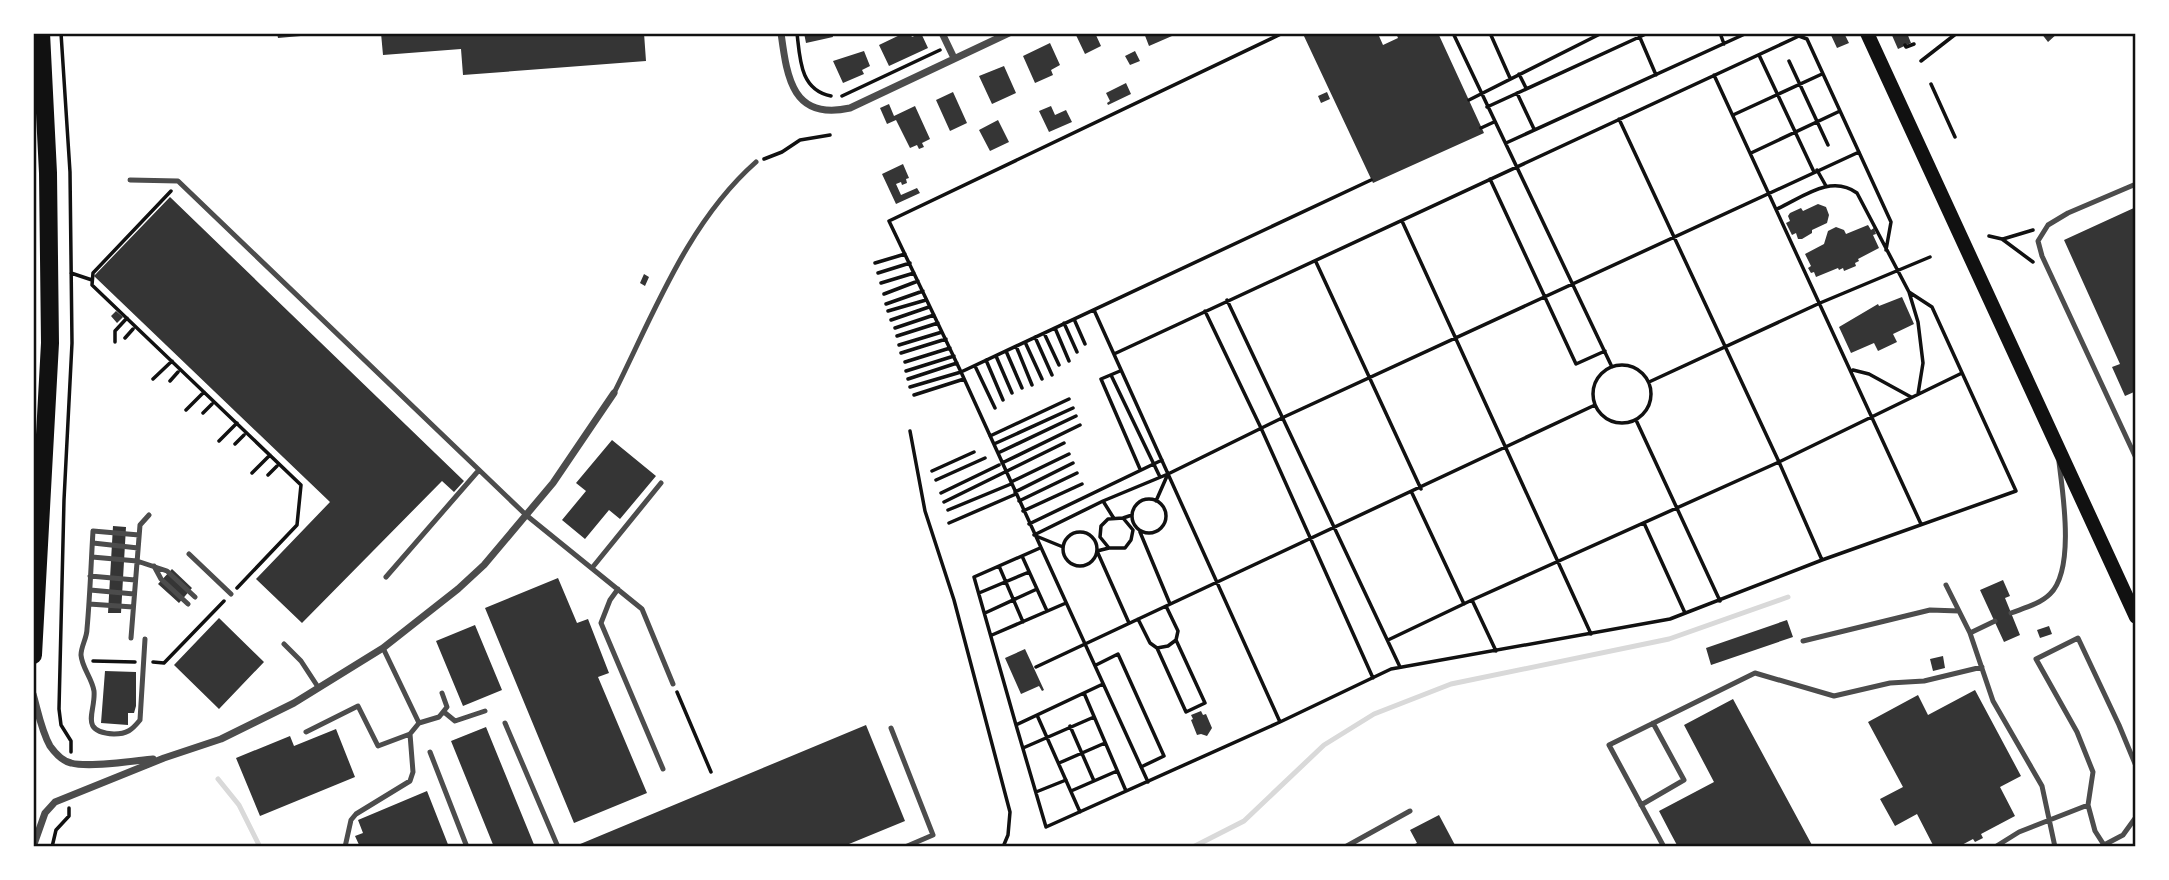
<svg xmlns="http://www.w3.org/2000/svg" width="2169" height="880" viewBox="0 0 2169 880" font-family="Rubik,sans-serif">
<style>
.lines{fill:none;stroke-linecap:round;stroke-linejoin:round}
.stream{stroke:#d9d9d9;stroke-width:5}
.building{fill:#353535}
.path{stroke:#111;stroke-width:3.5}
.service{stroke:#4c4c4c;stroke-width:5}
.minor{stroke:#4c4c4c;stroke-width:7}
.secondary{stroke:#111;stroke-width:14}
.trunk{stroke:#111;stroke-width:18}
.neatline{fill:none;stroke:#111;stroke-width:2.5}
</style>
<rect width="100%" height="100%" fill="#fff"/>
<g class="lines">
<path class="stream" d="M 218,779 L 239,805 L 260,847
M 1193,847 L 1244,821 L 1324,745 L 1374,714 L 1451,684 L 1669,639 L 1788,597"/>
</g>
<path class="building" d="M 277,33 L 312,33 L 312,35 L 278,38 Z
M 381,33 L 644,33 L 646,61 L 463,75 L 461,49 L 383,55 Z
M 804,33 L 832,33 L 833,37 L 806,43 Z
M 904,33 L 910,33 L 912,37 L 921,33 L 928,48 L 889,66 L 879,45 Z
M 1075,33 L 1095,33 L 1101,46 L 1085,54 Z
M 1144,33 L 1171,33 L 1172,36 L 1149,46 Z
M 1386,33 L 1379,36 L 1383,45 L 1398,38 L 1396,33 L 1438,33 L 1484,133 L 1373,183 L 1303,34 Z
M 1830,33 L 1844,33 L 1849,43 L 1837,48 Z
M 1891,33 L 1907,33 L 1911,43 L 1898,49 Z
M 2041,33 L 2058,33 L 2048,42 Z
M 1050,43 L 1060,65 L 1051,70 L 1053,75 L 1035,83 L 1023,56 Z
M 864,51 L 870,66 L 862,70 L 864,74 L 843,83 L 833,61 Z
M 1135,51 L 1140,61 L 1130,65 L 1125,56 Z
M 1004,66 L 1016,93 L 992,104 L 979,76 Z
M 1126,83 L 1131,94 L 1108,105 L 1107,103 L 1110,101 L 1106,93 Z
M 953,92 L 967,123 L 950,131 L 936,100 Z
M 1327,92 L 1330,99 L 1321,103 L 1318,96 Z
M 889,104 L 894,116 L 915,106 L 930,139 L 922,143 L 924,147 L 919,149 L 917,145 L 910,148 L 896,120 L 887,124 L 880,108 Z
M 1051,106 L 1055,115 L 1066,110 L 1072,122 L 1049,132 L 1039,111 Z
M 998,120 L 1009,142 L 990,151 L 979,130 Z
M 903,164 L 909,178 L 906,179 L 907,183 L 902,185 L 901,182 L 896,184 L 901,195 L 917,188 L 920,193 L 896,204 L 882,174 Z
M 170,197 L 464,481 L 454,492 L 442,481 L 302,623 L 256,579 L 330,502 L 94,276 Z
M 1818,204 L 1826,207 L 1829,215 L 1827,223 L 1812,230 L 1812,233 L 1802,239 L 1798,239 L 1796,233 L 1792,235 L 1786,223 L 1790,221 L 1788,216 L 1790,213 L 1801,208 L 1803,211 Z
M 2136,207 L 2136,397 L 2134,392 L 2125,396 L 2112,367 L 2120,364 L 2064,240 Z
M 1868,225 L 1871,230 L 1874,228 L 1876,234 L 1873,235 L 1879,248 L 1858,259 L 1859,261 L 1855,263 L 1856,266 L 1844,271 L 1843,268 L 1839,270 L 1838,268 L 1816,277 L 1814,272 L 1811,273 L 1808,268 L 1811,266 L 1805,254 L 1824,244 L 1828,231 L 1836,227 L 1844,230 L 1846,234 Z
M 644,274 L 649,277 L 645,286 L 640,283 Z
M 1902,297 L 1914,324 L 1893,334 L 1897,342 L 1878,351 L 1874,343 L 1851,353 L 1839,327 L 1878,304 L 1879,306 Z
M 116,311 L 123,317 L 117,323 L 111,316 Z
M 612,440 L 656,476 L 620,519 L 609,510 L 585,539 L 562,520 L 586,491 L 576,483 Z
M 113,526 L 126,527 L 121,613 L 108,613 Z
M 172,569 L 192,588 L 179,603 L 158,584 Z
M 558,578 L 577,623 L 588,619 L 609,673 L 598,677 L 647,793 L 574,823 L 485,608 Z
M 2003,580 L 2010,596 L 2005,598 L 2020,635 L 2004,642 L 1980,590 Z
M 219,618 L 264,662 L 219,709 L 174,665 Z
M 1787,620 L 1793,637 L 1711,665 L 1706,648 Z
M 475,625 L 502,690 L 463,706 L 436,641 Z
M 2049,626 L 2052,634 L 2040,638 L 2037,630 Z
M 1025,649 L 1044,690 L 1042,691 L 1039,686 L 1021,694 L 1005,658 Z
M 1943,656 L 1945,668 L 1933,671 L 1930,659 Z
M 105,671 L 136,672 L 136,706 L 134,713 L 128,713 L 128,725 L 101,723 Z
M 1975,690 L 2021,776 L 2000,787 L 2015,816 L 1981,834 L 1983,838 L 1975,842 L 1973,839 L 1958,847 L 1934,847 L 1917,814 L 1895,826 L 1880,799 L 1903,787 L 1868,722 L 1918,695 L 1928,715 Z
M 1733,699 L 1813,847 L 1678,847 L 1671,834 L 1659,811 L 1714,782 L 1684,725 Z
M 1201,711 L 1203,715 L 1206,714 L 1212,728 L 1207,736 L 1201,734 L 1197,735 L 1191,720 L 1193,719 L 1191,715 Z
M 866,725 L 905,821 L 849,844 L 850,847 L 573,847 Z
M 486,727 L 535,847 L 494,847 L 451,741 Z
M 336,729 L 355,777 L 260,816 L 236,758 L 290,736 L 294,746 Z
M 427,791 L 449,847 L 360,847 L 355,836 L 363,833 L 358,820 Z
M 1439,815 L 1456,847 L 1409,847 L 1417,843 L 1410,830 Z"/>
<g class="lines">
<path class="path" d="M 61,33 L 70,172 L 72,343 L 64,500 L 59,709 L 61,725 L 71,741 L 71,752
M 797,33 C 800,59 800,90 831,96
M 1453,33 L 1612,367
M 1490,33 L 1510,78
M 1638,33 L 1656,75
M 1720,33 L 1724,44
M 1905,45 L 1906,47 L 1914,44
M 1759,55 L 1814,172
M 1789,61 L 1828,145
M 1921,61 L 1957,33
M 1519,74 L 1526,88
M 1714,75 L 1921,524
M 1931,84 L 1955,137
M 1517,93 L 1534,129
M 842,96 L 940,50
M 1469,100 L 1602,33
M 1487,107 L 1648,33
M 1733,115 L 1822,74
M 1619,119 L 1779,462 L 1822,560
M 1481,128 L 1494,122
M 1506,143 L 1747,33
M 1751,153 L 1840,111
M 764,159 L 782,152 L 800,140 L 830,135
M 1817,170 L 1826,186
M 1490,179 L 1576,364 L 1605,351
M 171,191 L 93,273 L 92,285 L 301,485 L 297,525 L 237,588
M 1777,209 C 1803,197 1831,174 1857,193 L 1909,292 L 1918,322 L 1923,363 L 1918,394
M 1402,221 L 1591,634
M 1989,236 L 2002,239 L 2033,262
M 2003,239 L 2033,230
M 1316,262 L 1421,489
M 875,263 L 905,254
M 71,273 L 92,280
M 878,273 L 910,263
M 881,283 L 914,273
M 884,294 L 918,281
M 1227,300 L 1400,667
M 886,304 L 923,291
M 1094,310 L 1280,722
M 888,311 L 926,300
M 1205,311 L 1261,428 L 1373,678
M 1074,319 L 1085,344
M 891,320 L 929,307
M 1064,323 L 1077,352
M 895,328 L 934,315
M 1055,328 L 1069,361
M 1044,333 L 1059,365
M 897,336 L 938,323
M 1035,337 L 1052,375
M 125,338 L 133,329
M 115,342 L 115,331 L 127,318
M 1025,342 L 1042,379
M 899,345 L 942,332
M 1016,346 L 1032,385
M 1006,351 L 1022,388
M 901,353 L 946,339
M 1114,354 L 1799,36 L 1807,39 L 1891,222 L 1886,250
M 996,356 L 1012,393
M 986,360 L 1003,400
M 905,362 L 950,348
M1593 394a29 29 0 1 1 58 0a29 29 0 1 1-58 0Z
M 975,366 L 995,408
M 1853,370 L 1869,374 L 1911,397
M 906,371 L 954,356
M 1120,371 L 1101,379 L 1140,469
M 1111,375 L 1160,477
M 153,379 L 172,361
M 908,379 L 957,363
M 170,381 L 178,372
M 1649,382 L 1820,303 L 1930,257
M 910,387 L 961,372 L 889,221 L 1283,33
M 914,395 L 964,379
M 186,410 L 204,392
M 203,413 L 212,404
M 1636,420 L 1720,601
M 910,431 L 925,511 L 954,600 L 1010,812 L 1008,835 L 1003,847
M 990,436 L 1069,399
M 219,441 L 237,423
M 235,444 L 244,435
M 994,444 L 1073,408
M 998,453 L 1076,416
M 1002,463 L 1080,425
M 932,471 L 974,452
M 252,473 L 270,455
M 268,475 L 277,466
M 936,480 L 985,458
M 1011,482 L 1069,454
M 1015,492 L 1073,463
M 941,493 L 999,465
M 1412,493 L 1464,604
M1132 516a17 17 0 1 1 34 0a17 17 0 1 1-34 0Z
M 1019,501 L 1077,473
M 1103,501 L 1113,517
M 1156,501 L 1167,476
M 944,502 L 1064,443
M 948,510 L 1011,484
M 1023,511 L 1082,484
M 1123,518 L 1133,530 L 1131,540 L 1125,548 L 1109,548 L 1100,537 L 1101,526 L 1108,519 L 1123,518 L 1132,515
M 949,523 L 1016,494
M 1644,523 L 1685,613
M 1029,524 L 1162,460
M 1140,532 L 1170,604
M1063 549a17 17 0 1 1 34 0a17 17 0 1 1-34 0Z
M 1034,535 L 1103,501 L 1168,474 L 1284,417 L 1859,152
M 1036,536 L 1063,547
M 1109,548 L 1097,551 L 1129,623
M 1022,556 L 1047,611
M 999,566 L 1023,622
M 979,593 L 1029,572
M 1472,600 L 1496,651
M 985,613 L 1037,589
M 1138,619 L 1150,643 L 1157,648 L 1168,646 L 1176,640 L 1178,631 L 1166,606
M 992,635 L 1066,603
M 1388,640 L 1472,600 L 1779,462 L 1962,373
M 1157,648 L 1186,712 L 1205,703 L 1176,640
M 93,661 L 135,662
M 153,662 L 164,663 L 224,601
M 1096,665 L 1118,654 L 1164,756 L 1141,767
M 1036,667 L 1595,405
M 1103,684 L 1016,725 L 1046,827 L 1280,722 L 1391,669 L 1670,619 L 1822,560 L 2016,491 L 1932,307 L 1909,292
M 677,692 L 711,772
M 1084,693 L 1126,791
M 1037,715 L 1080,812
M 1016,725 L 974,577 L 1040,548
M 1070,726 L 1094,781
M 1023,748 L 1094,717
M 1059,763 L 1105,743
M 1148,782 L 961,372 L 1371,180
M 1071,791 L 1117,771
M 1036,792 L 1066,780
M 52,847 L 56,830 L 69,816 L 69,808"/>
<path class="service" d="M 130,180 L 178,181 L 526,515 L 642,609 L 673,684
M 2136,184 L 2068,213 L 2048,225 L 2038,241 L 2042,256 L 2136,458
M 614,393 C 654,313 688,222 756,162
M 139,535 L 93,531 C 91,564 90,596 87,629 C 87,638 81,646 81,655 C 82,668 92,678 94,691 C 96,712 78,732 114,734 C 127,734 132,730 140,720 L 145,639
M 93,543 L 138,548
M 189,554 L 231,594
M 92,557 L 137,561 L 167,571 L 195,597
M 154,566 L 161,579 L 188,604
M 592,568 L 661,483
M 90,576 L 135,580
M 386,577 L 479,470
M 1946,585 L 1970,633
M 618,589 L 610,600 L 601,623 L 663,769
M 90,590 L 134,594
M 89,604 L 133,607
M 2011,613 C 2024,608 2040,604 2050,594 C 2075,570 2063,494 2059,462
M 1995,621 L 1970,633 L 1993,701 L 2042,786 L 2055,847
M 131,638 L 140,525 L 149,515
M 1803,641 L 1930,610 L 1959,611
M 284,644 L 301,661 L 318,687
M 383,648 L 419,723 L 439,717 L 447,707 L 442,693
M 444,712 L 455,721 L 485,711
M 505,723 L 558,847
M 891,728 L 933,835 L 905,847
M 306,732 L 358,706 L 378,746 L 410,734 L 419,723
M 430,752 L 467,847
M 2136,766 L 2119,725 L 2078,638 L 2036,659 L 2077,732 L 2093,772 L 2088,805 L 2095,831 L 2104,845 L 2123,835 L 2136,817
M 1641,805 L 1684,780 L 1653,723
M 345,847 L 351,820 L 356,814 L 410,781 L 413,772 L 410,734
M 1345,847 L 1410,811
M 1664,847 L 1609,745 L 1755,673 L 1834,696 L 1890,683 L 1924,681 L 1982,667
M 1995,847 L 2019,832 L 2088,805"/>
<path class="minor" d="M 781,33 C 787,77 792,121 850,108 L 1009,33
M 942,33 L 954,58
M 33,694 C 38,711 41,730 50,746 C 55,753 62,761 71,763 C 89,768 133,761 153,759
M 33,847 L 45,813 L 55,802 L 164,758 L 221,739 L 294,703 L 383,648 L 458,589 L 484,565 L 553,483 L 614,393"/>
<path class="secondary" d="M 1867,33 L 2136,617"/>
<path class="trunk" d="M 33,655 L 50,343 L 48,173 L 41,33"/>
</g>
<rect width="2169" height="880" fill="none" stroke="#ffffff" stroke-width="70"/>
<rect x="35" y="35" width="2099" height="810" class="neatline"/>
</svg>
